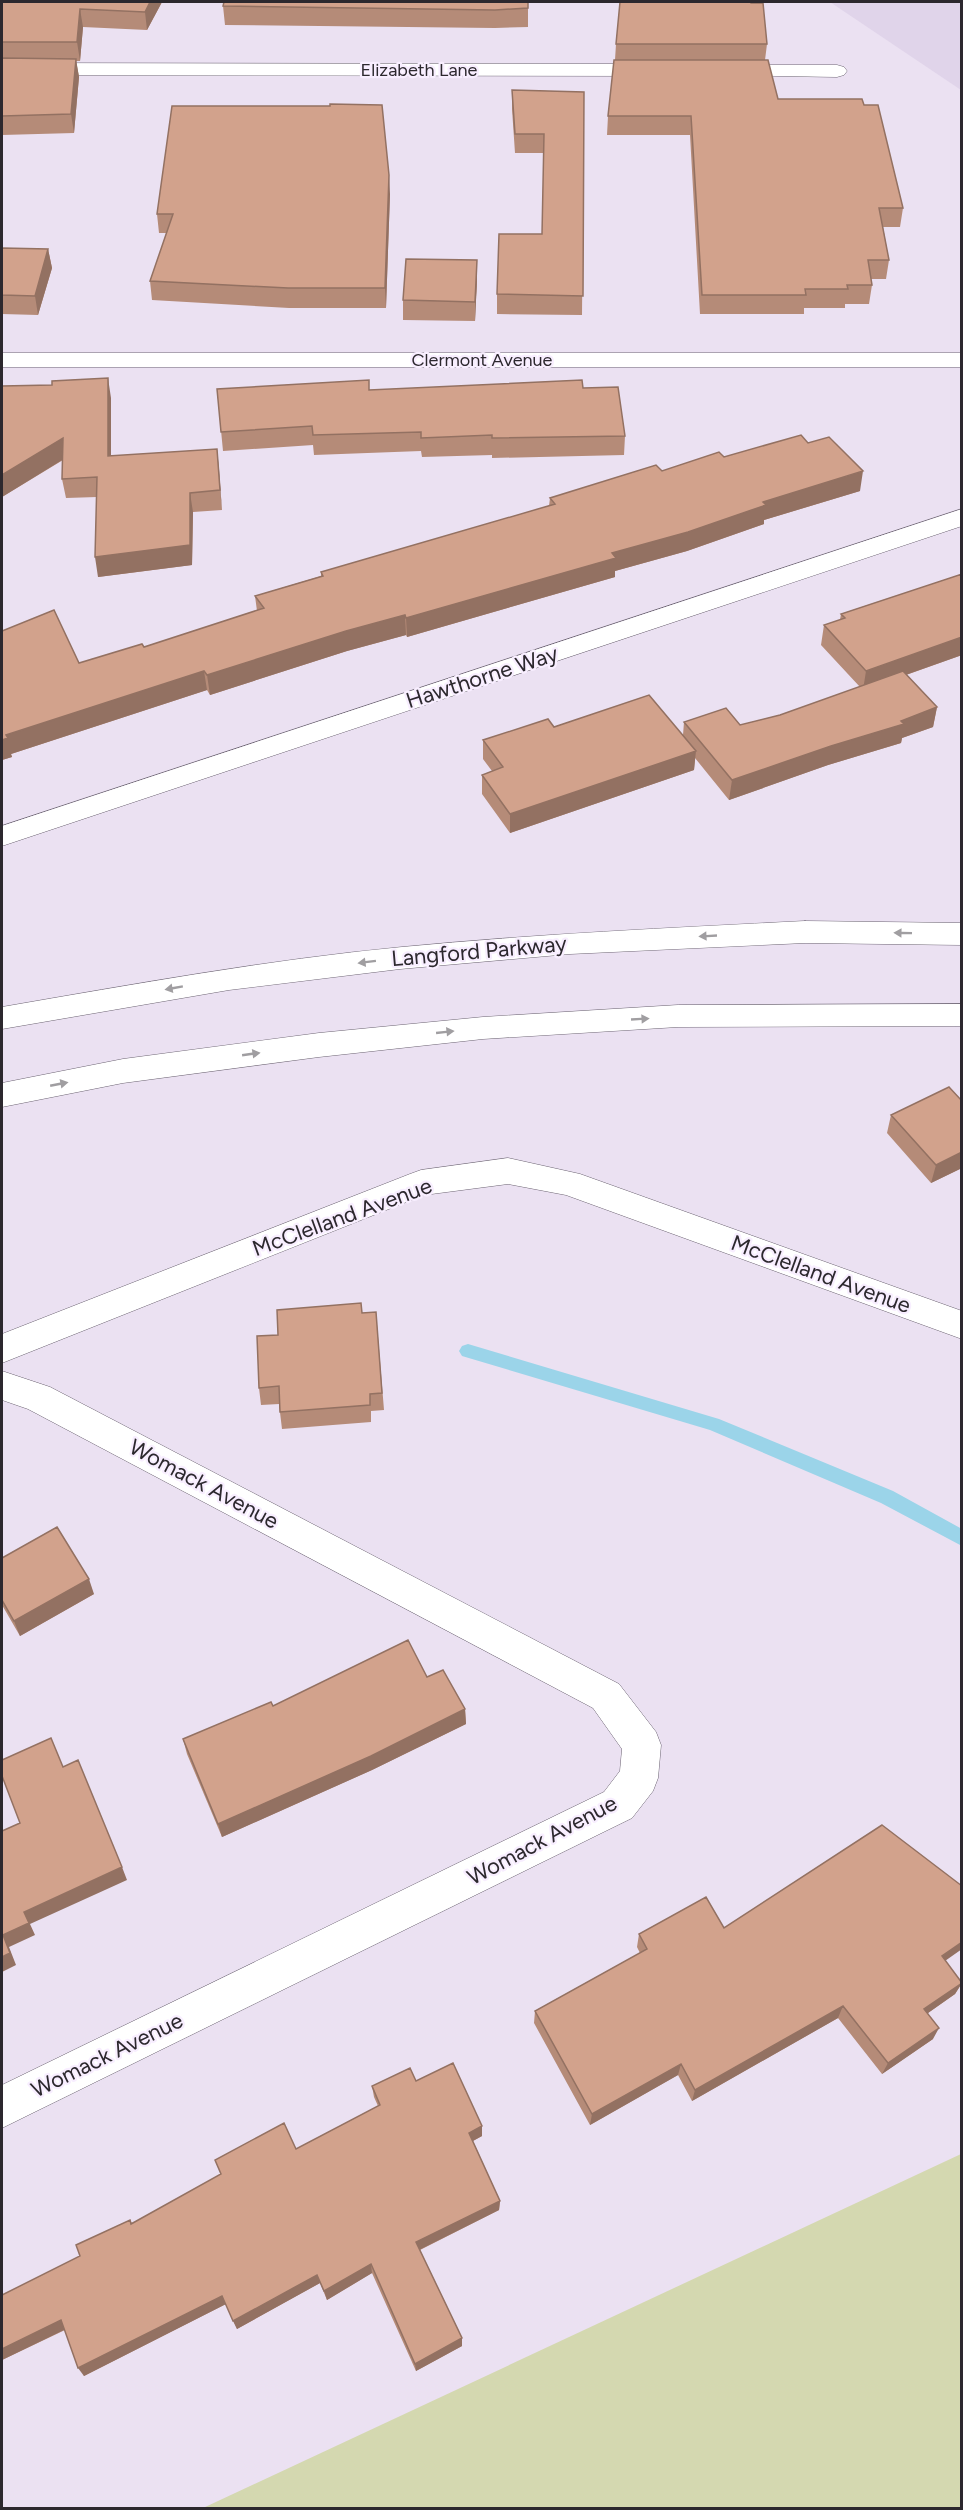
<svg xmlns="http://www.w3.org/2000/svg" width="963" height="2510" viewBox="0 0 963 2510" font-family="Figtree,sans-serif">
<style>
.built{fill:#e0d4ea}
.green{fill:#d4d8b0}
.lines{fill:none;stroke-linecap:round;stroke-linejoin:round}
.stream{fill:#9bd4e9;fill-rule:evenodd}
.minor-casing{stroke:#6c6472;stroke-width:1}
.motorway-casing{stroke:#6c6472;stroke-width:1}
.minor{fill:#fff;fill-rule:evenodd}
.motorway{fill:#fff;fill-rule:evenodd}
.wall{fill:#b58b78}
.shaded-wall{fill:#937162}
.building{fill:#d2a28c;stroke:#937162;stroke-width:1.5}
.oneway{fill:#a09ea1}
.labels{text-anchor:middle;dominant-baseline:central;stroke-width:4.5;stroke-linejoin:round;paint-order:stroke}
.far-street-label{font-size:18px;fill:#2c282e;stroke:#f8eeff}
.street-label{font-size:22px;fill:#2c282e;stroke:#f8eeff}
</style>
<rect width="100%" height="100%" fill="#ebe1f2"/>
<path class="built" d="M 830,2 L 961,2 L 961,90 Z"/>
<path class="green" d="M 961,2154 L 961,2508 L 203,2508 Z"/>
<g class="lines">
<path class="stream" d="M 468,1344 L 719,1419 L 893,1491 L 962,1529 L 962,1546 L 881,1503 L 710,1430 L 462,1356 L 459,1351 L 462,1346 Z"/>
<defs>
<path id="minor" d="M 2,63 L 657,64 L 664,66 L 667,70 L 664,74 L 657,76 L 2,75 Z
M 726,65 L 837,65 L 844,67 L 847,71 L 844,75 L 837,77 L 719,75 L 716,71 L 719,67 Z
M 2,353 L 962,353 L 962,367 L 2,367 Z
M 962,509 L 962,526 L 2,846 L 2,826 Z
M 508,1158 L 580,1174 L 962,1311 L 962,1339 L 566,1195 L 508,1184 L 424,1195 L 2,1363 L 2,1334 L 410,1174 L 421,1170 Z
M 2,1371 L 50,1387 L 619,1684 L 656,1732 L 661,1745 L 658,1778 L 653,1791 L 632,1818 L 2,2128 L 2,2085 L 604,1792 L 620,1771 L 622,1749 L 593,1708 L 28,1409 L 2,1400 Z"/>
<path id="motorway" d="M 805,921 L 962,923 L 962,945 L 805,943 L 570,954 L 400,969 L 229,990 L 2,1029 L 2,1007 C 135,984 267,960 402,947 C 536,934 670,928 805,921 Z
M 962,1004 L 962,1026 L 678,1027 L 483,1039 L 319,1057 L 123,1083 L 2,1107 L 2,1083 L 123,1059 L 319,1033 L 483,1017 L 678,1005 Z"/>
</defs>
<use href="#minor" class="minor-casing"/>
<use href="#motorway" class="motorway-casing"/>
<use href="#minor" class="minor"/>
<use href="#motorway" class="motorway"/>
</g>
<path class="wall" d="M 2,2 L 162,2 L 147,30 L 83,27 L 80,61 L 76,61 L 79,77 L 74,133 L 2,135 Z
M 528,2 L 528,27 L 495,28 L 225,25 L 223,6 Z
M 616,44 L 767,44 L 765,60 L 778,99 L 903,208 L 900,227 L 883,227 L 889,260 L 886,279 L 871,279 L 872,285 L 869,304 L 845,304 L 845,308 L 804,308 L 804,314 L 700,314 L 690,135 L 607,135 L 608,116 L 615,60 Z
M 512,90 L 584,92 L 582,315 L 497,314 L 497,294 L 542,234 L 544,153 L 515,153 L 512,109 Z
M 390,194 L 386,308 L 289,308 L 152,300 L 150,281 L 167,233 L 159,233 L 157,214 Z
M 2,248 L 48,249 L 52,268 L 38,315 L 2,314 Z
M 477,260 L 477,279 L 475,321 L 403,320 L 403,300 Z
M 2,386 L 111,398 L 111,456 L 217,449 L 222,510 L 193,512 L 192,565 L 98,577 L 97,497 L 66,498 L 62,479 L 63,460 L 2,497 Z
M 583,388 L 625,436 L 624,455 L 492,458 L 492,455 L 422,457 L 421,451 L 314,455 L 313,445 L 223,451 L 217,389 L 369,390 Z
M 808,443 L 860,491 L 764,520 L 764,524 L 687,551 L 615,571 L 615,577 L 407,637 L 406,635 L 347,651 L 210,695 L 207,690 L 11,754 L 12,757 L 2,760 L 79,663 L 144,647 L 257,611 L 255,596 L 321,576 L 321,572 L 549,506 L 550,498 L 724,457 Z
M 962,574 L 962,655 L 906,675 L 937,707 L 933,727 L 902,738 L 901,743 L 828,765 L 729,800 L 695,758 L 694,770 L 510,833 L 482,794 L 482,775 L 492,771 L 483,759 L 483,740 L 554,727 L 683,735 L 684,722 L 740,725 L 780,715 L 860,687 L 821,645 L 824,625 L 840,620 L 841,614 Z
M 962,1101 L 962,1168 L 931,1183 L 887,1133 L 891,1115 Z
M 376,1312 L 384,1410 L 371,1411 L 371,1422 L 282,1429 L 279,1404 L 261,1405 L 259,1388 L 278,1335 L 362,1313 Z
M 2,1558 L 94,1594 L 20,1636 L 2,1605 Z
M 427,1677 L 465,1709 L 466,1724 L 372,1770 L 222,1837 L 187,1754 L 183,1739 L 273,1706 Z
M 724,1928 L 962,1983 L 955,1994 L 928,2013 L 933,2039 L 882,2074 L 838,2018 L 692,2101 L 678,2075 L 590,2125 L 534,2023 L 535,2011 L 640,1953 L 637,1947 L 639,1934 Z
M 416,2081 L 482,2126 L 482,2136 L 473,2141 L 500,2201 L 499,2210 L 420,2250 L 462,2338 L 462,2346 L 416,2371 L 372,2273 L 327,2300 L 320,2283 L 237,2329 L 226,2304 L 84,2376 L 65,2330 L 2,2360 L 80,2256 L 130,2220 L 132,2223 L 296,2149 L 378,2106 L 374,2097 L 372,2086 Z"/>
<path class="shaded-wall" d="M 150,2 L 162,2 L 147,30 L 145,12 Z
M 80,9 L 83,27 L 80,61 L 77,42 Z
M 76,59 L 79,77 L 74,133 L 71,114 Z
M 389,175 L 390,194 L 386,308 L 385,288 Z
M 48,249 L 52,268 L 38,315 L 35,296 Z
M 477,260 L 477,279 L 475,321 L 475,302 Z
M 108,378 L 111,398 L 111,475 L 108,456 Z
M 63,438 L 67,457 L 2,497 L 2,475 Z
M 217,449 L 219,469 L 222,510 L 220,490 Z
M 863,471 L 860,491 L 764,520 L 764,524 L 687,551 L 615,571 L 615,577 L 407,637 L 406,618 L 612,553 L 763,502 Z
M 190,493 L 193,512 L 192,565 L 98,577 L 95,557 Z
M 405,615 L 406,635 L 347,651 L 210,695 L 207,675 L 346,631 Z
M 962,637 L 962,655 L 863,690 L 866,671 Z
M 204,671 L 207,690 L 11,754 L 12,757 L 2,760 L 2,740 L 6,735 Z
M 937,707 L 933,727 L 902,738 L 901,743 L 828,765 L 729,800 L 732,780 Z
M 696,751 L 694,770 L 510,833 L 510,814 Z
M 962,1152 L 962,1168 L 931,1183 L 936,1165 Z
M 89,1579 L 94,1594 L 20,1636 L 14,1621 Z
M 465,1709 L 466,1724 L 372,1770 L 222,1837 L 218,1824 Z
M 122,1867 L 127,1880 L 30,1924 L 35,1935 L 9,1947 L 16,1965 L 2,1972 L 3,1935 L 24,1912 Z
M 962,1942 L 962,1949 L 935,1968 L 942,1956 Z
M 962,1983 L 955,1994 L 918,2020 L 924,2009 Z
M 843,2006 L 838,2018 L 692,2101 L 695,2090 Z
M 939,2028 L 933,2039 L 882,2074 L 888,2063 Z
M 681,2064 L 678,2075 L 590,2125 L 592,2114 Z
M 482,2126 L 482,2136 L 469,2143 L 469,2133 Z
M 500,2201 L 499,2210 L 417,2251 L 416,2242 Z
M 371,2264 L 372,2273 L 327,2300 L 324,2291 Z
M 317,2275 L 320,2283 L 237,2329 L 233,2321 Z
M 222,2296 L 226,2304 L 84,2376 L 78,2368 Z
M 61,2320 L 68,2328 L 2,2360 L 2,2349 Z
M 462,2338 L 462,2346 L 416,2371 L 415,2364 Z"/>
<path class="building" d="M 2,2 L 150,2 L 145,12 L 80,9 L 77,42 L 2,42 Z
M 224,2 L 528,2 L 528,8 L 495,10 L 223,6 Z
M 620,2 L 750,2 L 751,3 L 763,3 L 767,44 L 616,44 Z
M 2,58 L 76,59 L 71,114 L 2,116 Z
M 614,60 L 768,60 L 778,99 L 862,99 L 864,105 L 878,105 L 903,208 L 879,208 L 889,260 L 868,260 L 872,285 L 847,285 L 848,289 L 805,289 L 806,295 L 702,295 L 691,116 L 608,116 Z
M 512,90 L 584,92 L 583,296 L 497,294 L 499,234 L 542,234 L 544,134 L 515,134 Z
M 330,104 L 382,105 L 389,175 L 385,288 L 288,288 L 150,281 L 173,214 L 157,214 L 172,106 L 330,106 Z
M 2,248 L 48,249 L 35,296 L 2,295 Z
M 406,259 L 477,260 L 475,302 L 403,300 Z
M 108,378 L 108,456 L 217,449 L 220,490 L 190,493 L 190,545 L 95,557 L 97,477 L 62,479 L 63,438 L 2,475 L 2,386 L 52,385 L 52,381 Z
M 369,380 L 369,390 L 582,380 L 583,388 L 618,387 L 625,436 L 492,438 L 492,435 L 421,438 L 421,432 L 313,435 L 312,426 L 221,432 L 217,389 Z
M 801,435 L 808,443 L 829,437 L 863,471 L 763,502 L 766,505 L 688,532 L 612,553 L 616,558 L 406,618 L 405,615 L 346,631 L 207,675 L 204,671 L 6,735 L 8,738 L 2,740 L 2,631 L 54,610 L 79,663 L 142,644 L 144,647 L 264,608 L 255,596 L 323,576 L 321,572 L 555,504 L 550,498 L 656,465 L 662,471 L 719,452 L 724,457 Z
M 962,574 L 962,637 L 866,671 L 824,625 L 845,618 L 841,614 Z
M 903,671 L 937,707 L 901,721 L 904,724 L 831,746 L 732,780 L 684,722 L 726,708 L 740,725 L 780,715 Z
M 649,695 L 696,751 L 510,814 L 482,775 L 503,767 L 483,740 L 548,719 L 554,727 Z
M 949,1087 L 962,1101 L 962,1152 L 936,1165 L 891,1115 Z
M 361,1303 L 362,1313 L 376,1312 L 382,1393 L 370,1394 L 370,1405 L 280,1412 L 279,1386 L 259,1388 L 257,1336 L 278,1335 L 277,1310 Z
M 57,1527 L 89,1579 L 14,1621 L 2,1600 L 2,1558 Z
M 408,1640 L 427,1677 L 443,1670 L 465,1709 L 371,1756 L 218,1824 L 183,1739 L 271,1702 L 273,1706 Z
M 51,1738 L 63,1767 L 78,1760 L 122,1867 L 24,1912 L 29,1923 L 3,1935 L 10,1953 L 2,1957 L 2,1831 L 20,1823 L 2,1776 L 2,1760 Z
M 882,1825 L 962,1886 L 962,1942 L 942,1956 L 962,1983 L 924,2009 L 939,2028 L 888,2063 L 843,2006 L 695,2090 L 681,2064 L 592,2114 L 535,2011 L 647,1949 L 639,1934 L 706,1897 L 724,1928 Z
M 453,2063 L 482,2126 L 469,2133 L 500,2201 L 416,2242 L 462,2338 L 415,2364 L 371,2264 L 324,2291 L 317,2275 L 233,2321 L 222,2296 L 78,2368 L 61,2320 L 2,2349 L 2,2295 L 80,2256 L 76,2245 L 130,2220 L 131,2224 L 221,2174 L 215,2160 L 284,2123 L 296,2149 L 380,2105 L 372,2086 L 410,2068 L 416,2081 Z"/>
<defs><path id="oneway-solid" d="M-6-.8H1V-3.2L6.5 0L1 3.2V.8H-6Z" transform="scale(1.5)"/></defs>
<g class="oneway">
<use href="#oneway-solid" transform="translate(903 933) rotate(-179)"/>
<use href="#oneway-solid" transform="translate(708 936) rotate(177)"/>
<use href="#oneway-solid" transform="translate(367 962) rotate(173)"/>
<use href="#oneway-solid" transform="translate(174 988) rotate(170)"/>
<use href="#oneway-solid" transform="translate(640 1019) rotate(-3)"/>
<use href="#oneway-solid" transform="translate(445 1032) rotate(-6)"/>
<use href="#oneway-solid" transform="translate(251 1054) rotate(-8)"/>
<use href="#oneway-solid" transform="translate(59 1084) rotate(-11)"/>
</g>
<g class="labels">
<g class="far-street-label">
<text x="419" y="70">Elizabeth Lane</text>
<text x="482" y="360">Clermont Avenue</text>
</g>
<g class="street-label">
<text transform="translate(482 677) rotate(-18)">Hawthorne Way</text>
<text transform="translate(479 951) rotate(-5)">Langford Parkway</text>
<text transform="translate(342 1217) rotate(-20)">McClelland Avenue</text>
<text transform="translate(821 1274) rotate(20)">McClelland Avenue</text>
<text transform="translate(204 1484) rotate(28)">Womack Avenue</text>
<text transform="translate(542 1840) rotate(-28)">Womack Avenue</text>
<text transform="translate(107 2055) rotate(-26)">Womack Avenue</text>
</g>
</g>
<rect width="963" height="2510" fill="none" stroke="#2c282e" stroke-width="6"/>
</svg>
